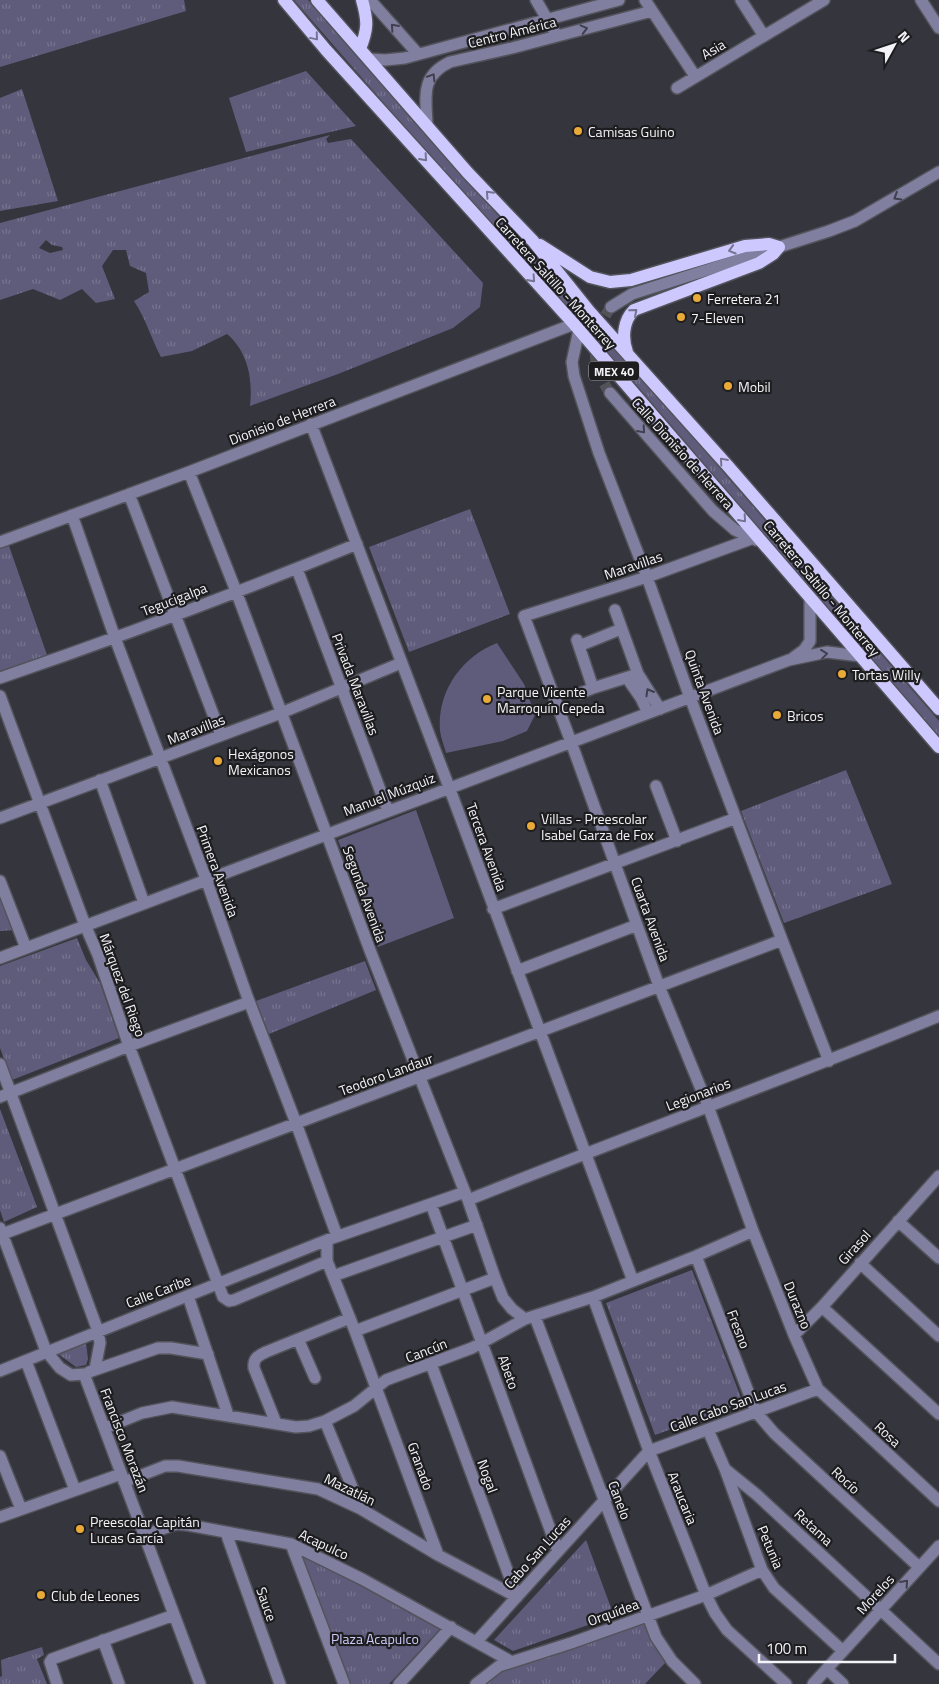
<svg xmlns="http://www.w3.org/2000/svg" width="939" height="1684" viewBox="0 0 939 1684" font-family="'Titillium Web',sans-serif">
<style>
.grass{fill:url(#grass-tufts);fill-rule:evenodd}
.garden{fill:#5f5c7b}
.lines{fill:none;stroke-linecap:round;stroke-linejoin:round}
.minor-tunnel{stroke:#525259;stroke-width:11;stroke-dasharray:11 5.5;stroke-linecap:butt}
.minor-casing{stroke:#53535b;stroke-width:14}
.major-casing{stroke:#53535b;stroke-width:15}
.minor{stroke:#817fa0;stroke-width:11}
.major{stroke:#cdc9ff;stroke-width:12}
.oneway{stroke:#403f4d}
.oneway2{stroke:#757390}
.poi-dot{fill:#e9aa38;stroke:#1d1d20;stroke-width:2}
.labels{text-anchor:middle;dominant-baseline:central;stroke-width:4.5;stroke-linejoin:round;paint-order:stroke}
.shield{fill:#1d1d20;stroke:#b3b3b7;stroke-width:1}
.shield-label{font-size:12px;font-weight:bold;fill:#f3f3f8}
.street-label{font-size:14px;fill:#f3f3f8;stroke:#1d1d20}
.poi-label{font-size:14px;fill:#f3f3f8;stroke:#1d1d20;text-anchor:start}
.park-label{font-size:14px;fill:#cecbf9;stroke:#1d1d20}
</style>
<defs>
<pattern id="grass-tufts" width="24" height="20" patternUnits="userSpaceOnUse" patternTransform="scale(1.25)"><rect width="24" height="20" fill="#5f5c7b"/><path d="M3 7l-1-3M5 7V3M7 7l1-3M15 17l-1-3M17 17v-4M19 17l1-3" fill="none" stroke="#76748e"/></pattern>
</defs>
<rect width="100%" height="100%" fill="#35353d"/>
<path class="grass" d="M 0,0 L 184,0 L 186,11 L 0,67 Z
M 294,0 L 308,0 L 666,406 L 939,721 L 939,738 L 640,389 L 444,172 Z
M 306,71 L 356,126 L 246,152 L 229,98 Z
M 22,89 L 58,201 L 0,211 L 0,98 Z
M 330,135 L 326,139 L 328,143 L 351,139 L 483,283 L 480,307 L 453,328 L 338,374 L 250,406 C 253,379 248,352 227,334 L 192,351 L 161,357 C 151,338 146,319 134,301 L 149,292 L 146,273 L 130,266 L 126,250 L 113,250 L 102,266 L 115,299 L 96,303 L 82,289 L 60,300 L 33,289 L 0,300 L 0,223 ZM 46,240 L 52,245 L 62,247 L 63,250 L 50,253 L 39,248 Z
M 470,509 L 510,614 L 409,652 L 369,547 Z
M 8,543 L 47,655 L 0,673 L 0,546 Z
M 846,770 L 892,884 L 784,923 L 741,811 Z
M 0,893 L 15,930 L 0,931 Z
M 77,938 L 86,960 L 100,983 L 119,1038 L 12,1080 L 0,1048 L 0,966 Z
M 365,961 L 376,990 L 269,1034 L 256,1001 Z
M 0,1109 L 37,1207 L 4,1222 L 0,1210 Z
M 692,1270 L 743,1403 L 655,1435 L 606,1303 Z
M 86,1343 L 88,1359 L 86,1365 L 76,1367 L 57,1353 Z
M 586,1540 L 614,1616 L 513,1651 L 494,1640 Z
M 301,1554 L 442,1627 L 389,1684 L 348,1684 Z
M 645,1623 L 666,1662 L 645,1684 L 481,1684 L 500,1670 Z
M 42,1647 L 44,1655 L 37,1659 L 47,1684 L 0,1684 L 0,1677 L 2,1676 L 1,1660 Z"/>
<path class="garden" d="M 497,643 L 524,684 L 535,715 L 527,731 L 503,741 L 446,753 C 444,746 441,738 440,731 C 437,692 461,657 497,643 Z
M 416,810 L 454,918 L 378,947 L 338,840 Z"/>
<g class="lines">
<path class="minor-tunnel" d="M 610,393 C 590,364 590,336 611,307"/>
<defs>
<path id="minor" d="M 370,0 L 418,54
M 536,0 L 557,36
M 645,0 L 695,76
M 741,0 L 764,36
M 921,0 L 939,28
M 369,59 L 385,60 L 405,58 L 619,0
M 677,88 L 824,0
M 427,124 C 426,97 420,76 450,62 L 512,48 L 652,11
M 611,307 L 632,294 L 829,231 L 855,221 L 939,172
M 579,330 L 572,362 L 574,376 L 599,453 L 647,577 L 688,692 L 782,940 L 829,1061
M 610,393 L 713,511 L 735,530 L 756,540
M 311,424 L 449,787 L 633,1281
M 189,472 L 236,591 L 371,953 L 468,1200 L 495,1278 L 503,1298 L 512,1309 L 525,1319
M 129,494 L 221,735
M 72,515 L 115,638 L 206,879 L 247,996 L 296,1123 L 337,1236
M 751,539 L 647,577 L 524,616 L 571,742 L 659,986 L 708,1106 L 753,1231 L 794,1335 L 818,1389 L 939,1501
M 0,542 L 189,472 L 574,324
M 297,569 L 388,811
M 615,610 L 638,674 L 660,709
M 577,640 L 593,688
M 579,646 L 621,629
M 793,658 L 804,650 L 810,641 L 810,599
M 0,678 C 120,637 240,592 357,544
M 627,678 L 641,698 L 648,713
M 581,693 L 593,688 L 638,674
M 0,696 L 85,925 L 98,955 L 129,1046 L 223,1297 L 229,1301 L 234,1300 L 327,1261
M 100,780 L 144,903
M 656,786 L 677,841
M 0,818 L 281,713 L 401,663
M 0,881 L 26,948
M 493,909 L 736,818
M 0,958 L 789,660 L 827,652 L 860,656
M 517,971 L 637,925
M 0,1064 L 98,1331 L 100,1343 L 95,1369
M 0,1097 L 129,1046 L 249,1002
M 468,1200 C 625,1137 783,1080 939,1016
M 431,1204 L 558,1551
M 898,1221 L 939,1258
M 0,1228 L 46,1351 L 60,1368 L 71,1375 L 84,1374 L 200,1684
M 0,1235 L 782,940
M 327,1240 L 327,1261 L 355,1331 L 438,1555
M 696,1256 L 756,1412 L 774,1433 L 919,1567
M 860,1263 L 939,1336
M 333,1276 L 477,1225
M 188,1296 L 228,1415
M 593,1297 L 649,1451 L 706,1595 L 715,1613 L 727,1630 L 786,1684
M 822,1307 L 939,1414
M 535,1317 L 656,1637 L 672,1661 L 695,1684
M 355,1331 L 495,1278
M 794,1335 L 822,1307 L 939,1176
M 298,1339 L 315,1378
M 26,1361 L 75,1490
M 431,1364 L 517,1597
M 0,1371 L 327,1240 L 465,1192
M 89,1372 L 158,1348 L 171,1348 L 208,1354
M 325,1421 L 361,1509
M 276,1423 L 254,1368 C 253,1358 258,1356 266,1352 L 350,1318
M 105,1428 L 142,1413 L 172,1407 L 296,1427 L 309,1426 L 325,1421 L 354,1406 L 386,1380 L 472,1348 L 525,1319 L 593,1297 L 696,1256 L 753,1231
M 708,1430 L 725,1469 L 762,1570 L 774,1588 L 843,1651
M 0,1456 L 21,1509
M 725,1469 L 757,1495 L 939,1664
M 124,1482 L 165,1466 L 178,1466 L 318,1489 L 361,1509 L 438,1555 L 517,1597
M 0,1517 L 121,1474
M 226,1533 L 280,1684
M 145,1535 L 176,1524 L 188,1525 L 291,1544 L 362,1579 L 476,1642
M 291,1544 L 344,1684
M 103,1640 L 119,1684
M 512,1662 L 476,1642 L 649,1451 L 818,1389
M 827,1669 L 843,1684
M 57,1684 L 50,1662 L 52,1659 L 174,1615
M 399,1684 L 451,1627
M 476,1684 L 499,1666 L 571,1643 L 706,1595 L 762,1570
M 813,1684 L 939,1546"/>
<path id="major" d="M 284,0 L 326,50 L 574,324 L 939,747
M 317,0 L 468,173 L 533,241 L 589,311 L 727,465 L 939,709
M 360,49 C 368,29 368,21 362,0
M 540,245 L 590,277 L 610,282 L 631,280 L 745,246 L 769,244 L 779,247 L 773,254 L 759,263 L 634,310 C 623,321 622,338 627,352"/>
</defs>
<use href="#minor" class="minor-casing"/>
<use href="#major" class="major-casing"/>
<use href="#minor" class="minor"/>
<use href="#major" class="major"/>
</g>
<defs><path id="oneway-chevron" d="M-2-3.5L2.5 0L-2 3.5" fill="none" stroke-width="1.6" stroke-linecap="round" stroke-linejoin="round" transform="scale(1.25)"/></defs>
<g class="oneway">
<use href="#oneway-chevron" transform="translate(394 27) rotate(-132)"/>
<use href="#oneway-chevron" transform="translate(584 29) rotate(-15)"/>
<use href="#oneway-chevron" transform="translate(432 77) rotate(-58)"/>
<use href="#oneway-chevron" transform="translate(897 197) rotate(149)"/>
<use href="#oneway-chevron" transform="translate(642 430) rotate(49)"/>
<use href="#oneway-chevron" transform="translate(824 654) rotate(-7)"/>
<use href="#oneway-chevron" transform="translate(649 692) rotate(-120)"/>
<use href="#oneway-chevron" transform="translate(905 1583) rotate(-48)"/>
</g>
<g class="oneway2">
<use href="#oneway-chevron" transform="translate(315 37) rotate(50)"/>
<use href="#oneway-chevron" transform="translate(424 158) rotate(48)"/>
<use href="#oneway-chevron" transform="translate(489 194) rotate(-133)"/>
<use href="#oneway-chevron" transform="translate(732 250) rotate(163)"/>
<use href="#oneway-chevron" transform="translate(532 279) rotate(48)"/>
<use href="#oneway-chevron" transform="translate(634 312) rotate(-41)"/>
<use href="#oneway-chevron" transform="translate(723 461) rotate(-131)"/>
<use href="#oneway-chevron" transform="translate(743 519) rotate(49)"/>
</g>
<g class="poi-dot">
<circle cx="578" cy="131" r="5"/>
<circle cx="697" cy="298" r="5"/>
<circle cx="681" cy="317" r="5"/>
<circle cx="728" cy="386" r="5"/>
<circle cx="842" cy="674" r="5"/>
<circle cx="487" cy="699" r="5"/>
<circle cx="777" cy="715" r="5"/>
<circle cx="218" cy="761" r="5"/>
<circle cx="531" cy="826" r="5"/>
<circle cx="80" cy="1529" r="5"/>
<circle cx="41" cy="1595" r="5"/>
</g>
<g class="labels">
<rect class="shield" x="589" y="361.5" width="50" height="19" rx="4"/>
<g class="shield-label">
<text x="614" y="371">MEX 40</text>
</g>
<g class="street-label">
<text transform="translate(512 32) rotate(-14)">Centro América</text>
<text transform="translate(713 49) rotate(-30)">Asia</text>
<text transform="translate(556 283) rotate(48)">Carretera Saltillo - Monterrey</text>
<text transform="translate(282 420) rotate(-21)">Dionisio de Herrera</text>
<text transform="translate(683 453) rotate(48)">Calle Dionisio de Herrera</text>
<text transform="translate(633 565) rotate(-19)">Maravillas</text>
<text transform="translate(822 588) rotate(50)">Carretera Saltillo - Monterrey</text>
<text transform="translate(174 599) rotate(-21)">Tegucigalpa</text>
<text transform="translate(356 684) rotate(69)">Privada Maravillas</text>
<text transform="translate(705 692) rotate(70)">Quinta Avenida</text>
<text transform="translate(196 729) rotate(-21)">Maravillas</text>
<text transform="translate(389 794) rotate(-21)">Manuel Múzquiz</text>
<text transform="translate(487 847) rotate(70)">Tercera Avenida</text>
<text transform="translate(218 871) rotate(70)">Primera Avenida</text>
<text transform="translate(365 894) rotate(70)">Segunda Avenida</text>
<text transform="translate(651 919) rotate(70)">Cuarta Avenida</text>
<text transform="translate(123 985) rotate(70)">Márquez del Riego</text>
<text transform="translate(386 1074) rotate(-20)">Teodoro Landaur</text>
<text transform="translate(698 1094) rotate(-21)">Legionarios</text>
<text transform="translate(854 1247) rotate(-48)">Girasol</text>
<text transform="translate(158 1291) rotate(-21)">Calle Caribe</text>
<text transform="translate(798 1305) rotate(68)">Durazno</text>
<text transform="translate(739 1329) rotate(69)">Fresno</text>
<text transform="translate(426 1350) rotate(-21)">Cancún</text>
<text transform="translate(509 1372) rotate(70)">Abeto</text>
<text transform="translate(728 1406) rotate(-20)">Calle Cabo San Lucas</text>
<text transform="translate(888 1434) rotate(43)">Rosa</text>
<text transform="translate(125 1440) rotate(69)">Francisco Morazán</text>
<text transform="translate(421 1466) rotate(70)">Granado</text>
<text transform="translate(488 1476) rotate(70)">Nogal</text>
<text transform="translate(846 1480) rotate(43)">Rocío</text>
<text transform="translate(350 1489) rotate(26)">Mazatlán</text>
<text transform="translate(683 1498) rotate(68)">Araucaria</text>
<text transform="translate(620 1500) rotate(69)">Canelo</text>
<text transform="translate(814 1527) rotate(43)">Retama</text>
<text transform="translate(324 1544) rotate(25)">Acapulco</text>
<text transform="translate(771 1547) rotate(67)">Petunia</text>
<text transform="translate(537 1552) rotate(-48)">Cabo San Lucas</text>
<text transform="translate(875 1594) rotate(-48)">Morelos</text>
<text transform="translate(267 1604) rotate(71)">Sauce</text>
<text transform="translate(613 1612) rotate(-20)">Orquídea</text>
</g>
<g class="poi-label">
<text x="588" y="131">Camisas Guino</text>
<text x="707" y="298">Ferretera 21</text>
<text x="691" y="317">7-Eleven</text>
<text x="738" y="386">Mobil</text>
<text x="852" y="674">Tortas Willy</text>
<text x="497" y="691">Parque Vicente<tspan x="497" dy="16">Marroquín Cepeda</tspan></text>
<text x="787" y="715">Bricos</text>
<text x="228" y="753">Hexágonos<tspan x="228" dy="16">Mexicanos</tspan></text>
<text x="541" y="818">Villas - Preescolar<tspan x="541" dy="16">Isabel Garza de Fox</tspan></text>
<text x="90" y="1521">Preescolar Capitán<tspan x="90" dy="16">Lucas García</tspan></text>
<text x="51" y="1595">Club de Leones</text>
</g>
<g class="park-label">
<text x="375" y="1638">Plaza Acapulco</text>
</g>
</g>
<g transform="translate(894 45) rotate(50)" stroke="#1d1d20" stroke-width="4" paint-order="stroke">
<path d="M0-4L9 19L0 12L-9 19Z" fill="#f3f3f8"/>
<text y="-8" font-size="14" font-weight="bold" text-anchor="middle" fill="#f3f3f8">N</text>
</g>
<path d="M759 1654v8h136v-8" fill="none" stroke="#f3f3f8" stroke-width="2.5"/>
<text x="766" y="1654" font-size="15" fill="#f3f3f8" stroke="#1d1d20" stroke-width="4" paint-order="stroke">100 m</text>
</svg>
